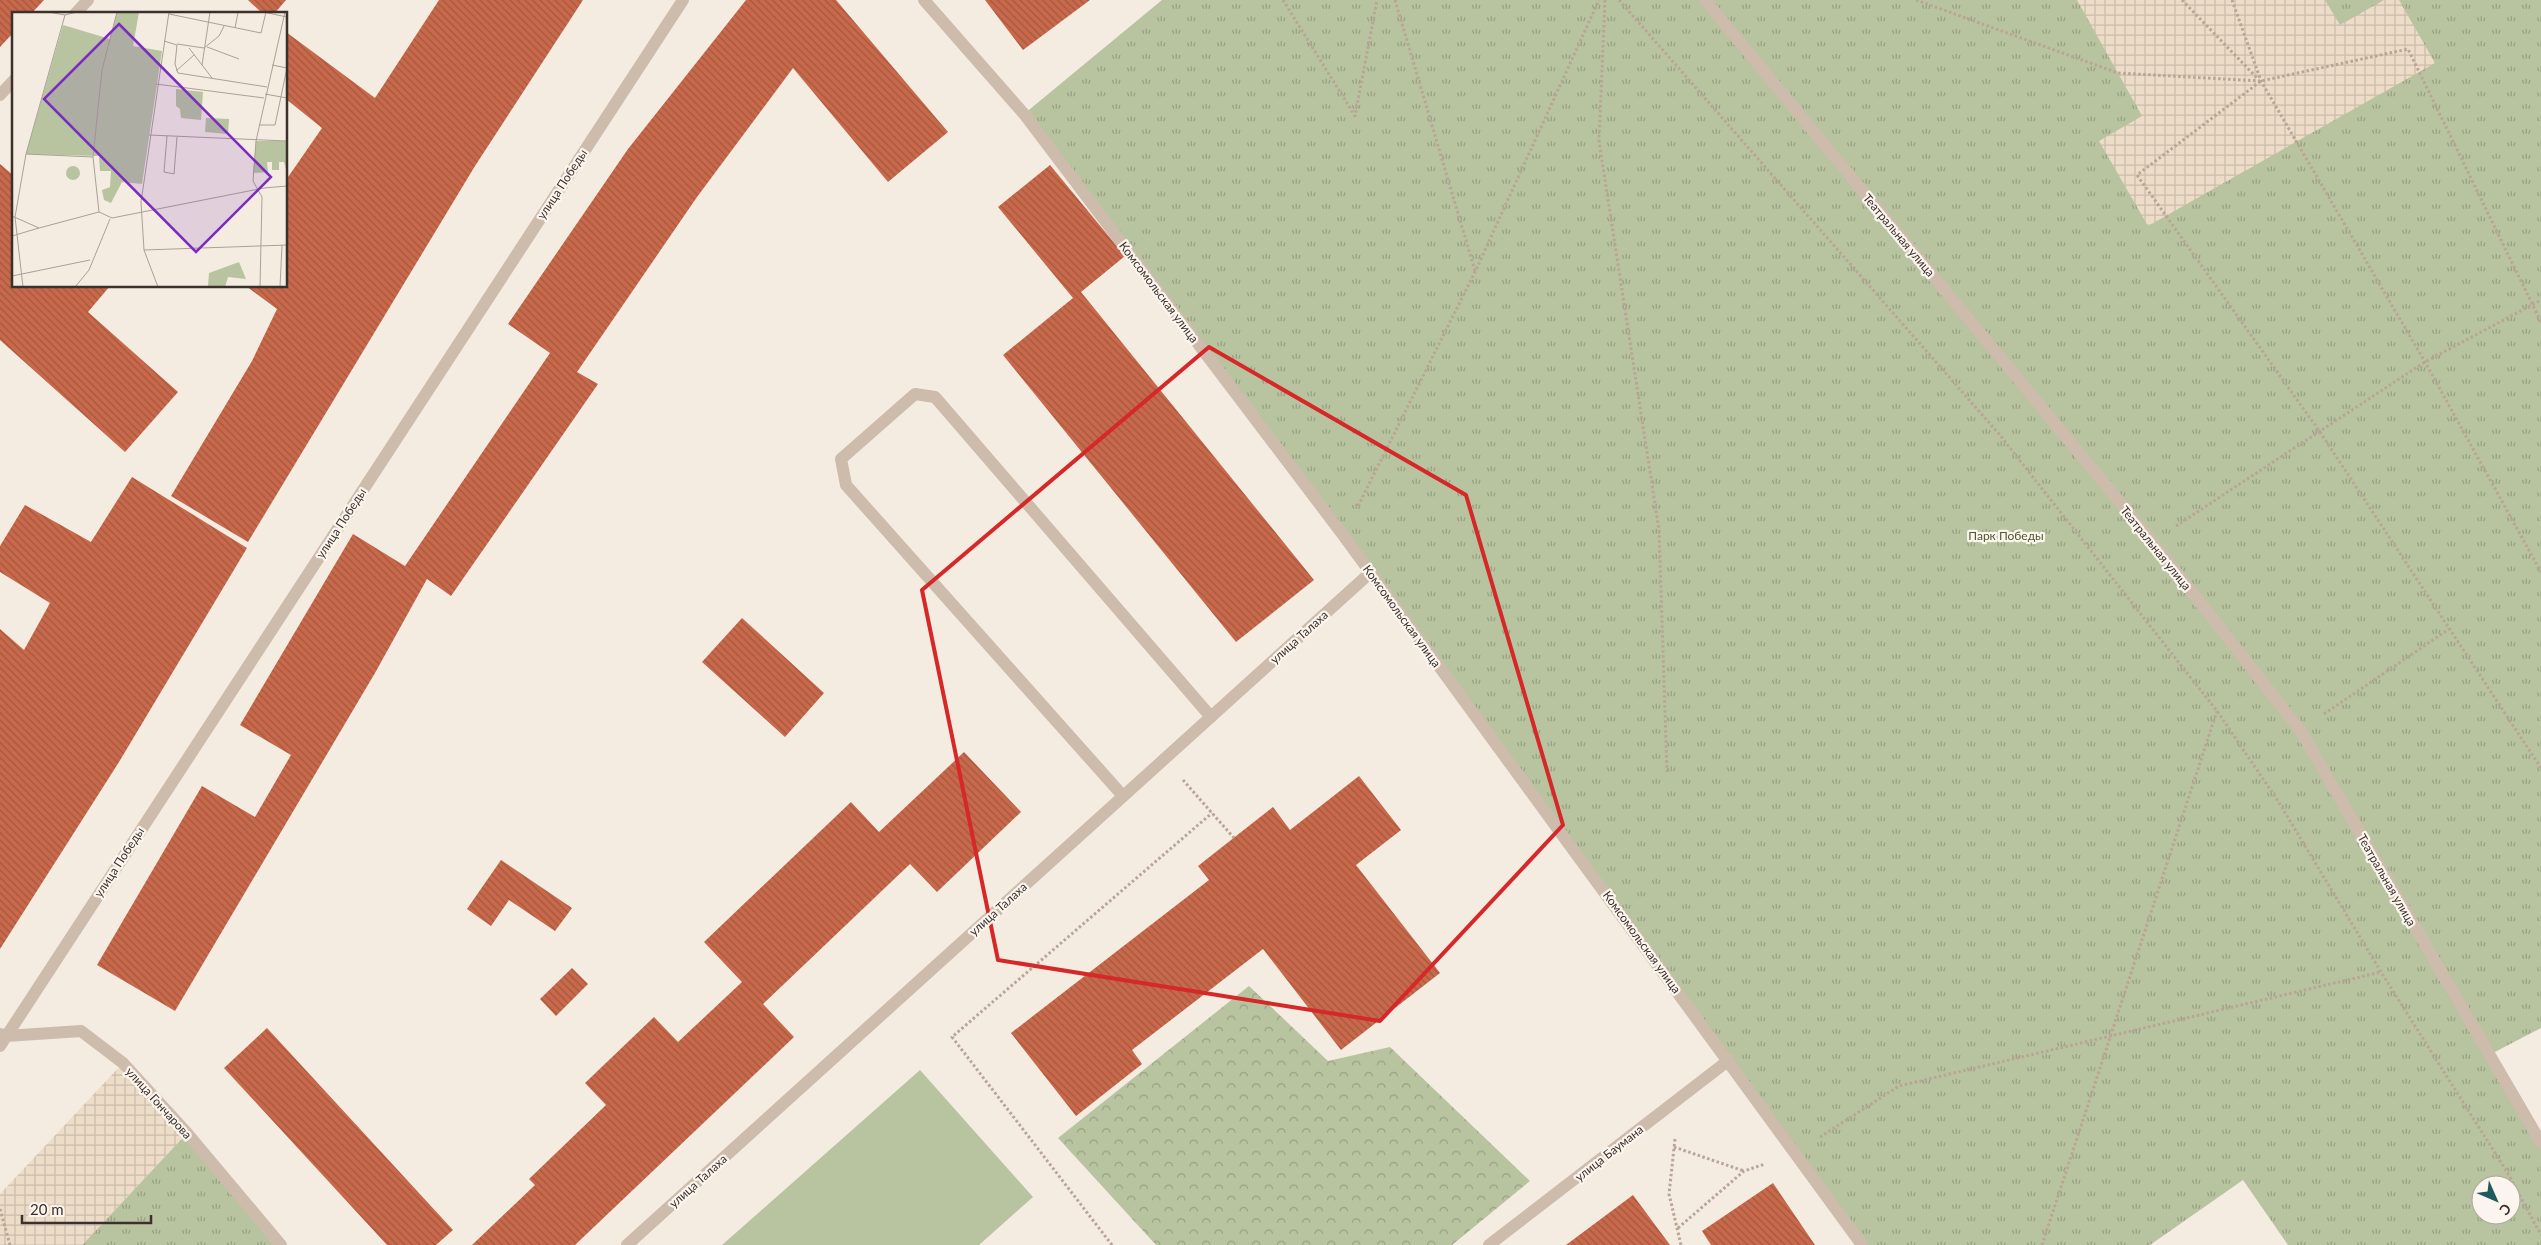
<svg xmlns="http://www.w3.org/2000/svg" width="2541" height="1245" viewBox="0 0 2541 1245" font-family="Lato,sans-serif">
<style>
.grass{fill:url(#grass-tufts);fill-rule:evenodd}
.forest{fill:url(#forest-crowns)}
.garden{fill:#b8c4a0}
.plaza{fill:url(#plaza-grid)}
.building{fill:url(#building-back-hatch)}
.lines{fill:none;stroke-linecap:round;stroke-linejoin:round}
.path{stroke:#b9a596;stroke-width:3;stroke-dasharray:2.5 2.5;stroke-linecap:butt}
.lane{stroke:#cdbbac;stroke-width:12}
.street{stroke:#cdbbac;stroke-width:12}
.marked{fill:none;stroke:#d62828;stroke-width:4;stroke-linejoin:round}
.labels{text-anchor:middle;dominant-baseline:central;stroke-width:4.5;stroke-linejoin:round;paint-order:stroke}
.street-label{font-size:12px;fill:#3b302b;stroke:#fbf5ee}
.park-label{font-size:12px;fill:#4a5a2e;stroke:#fbf5ee}
.inset-road{fill:none;stroke:#aaa098;stroke-width:1}
.view{fill:#7b2cbf;fill-opacity:0.15;stroke:#7b2cbf;stroke-width:2.5}
.inset-edge{fill:none;stroke:#3b302b;stroke-width:2.5}
</style>
<defs>
<pattern id="grass-tufts" width="24" height="20" patternUnits="userSpaceOnUse" patternTransform="scale(1.25)"><rect width="24" height="20" fill="#b8c4a0"/><path d="M3 7l-1-3M5 7V3M7 7l1-3M15 17l-1-3M17 17v-4M19 17l1-3" fill="none" stroke="#97a083"/></pattern>
<pattern id="forest-crowns" width="20" height="18" patternUnits="userSpaceOnUse" patternTransform="scale(1.25)"><rect width="20" height="18" fill="#b8c4a0"/><path d="M2 6a3 3 0 1 1 6 0M12 15a3 3 0 1 1 6 0" fill="none" stroke="#97a083"/></pattern>
<pattern id="plaza-grid" width="8" height="8" patternUnits="userSpaceOnUse" patternTransform="scale(1.25)"><rect width="8" height="8" fill="#ecdcc8"/><path d="M0 4h8M4 0v8" fill="none" stroke="#cbbdac"/></pattern>
<pattern id="building-back-hatch" width="6" height="6" patternUnits="userSpaceOnUse" patternTransform="scale(1.25)"><rect width="6" height="6" fill="#c8694b"/><path d="M-1 5l2 2M0 0l6 6M5-1l2 2" fill="none" stroke="#a4573f"/></pattern>
</defs>
<rect width="100%" height="100%" fill="#f4ebe1"/>
<path class="grass" d="M 1162,0 L 2541,0 L 2541,1028 L 2489,1055 L 2541,1143 L 2541,1245 L 2288,1245 L 2243,1180 L 2150,1245 L 1862,1245 L 1024,114 ZM 2481,1185 L 2511,1185 L 2511,1215 L 2481,1215 Z
M 187,1133 L 281,1245 L 82,1245 Z"/>
<path class="forest" d="M 1249,986 L 1328,1061 L 1390,1047 L 1530,1181 L 1452,1245 L 1156,1245 L 1058,1138 Z"/>
<path class="garden" d="M 920,1070 L 1033,1197 L 979,1245 L 722,1245 Z"/>
<path class="plaza" d="M 2077,0 L 2325,0 L 2340,25 L 2384,0 L 2399,0 L 2435,63 L 2148,226 L 2099,141 L 2142,116 Z
M 123,1063 L 187,1133 L 82,1245 L 0,1245 L 0,1194 Z"/>
<path class="building" d="M 0,0 L 44,0 L 31,14 L 14,14 L 14,32 L 0,47 Z
M 248,0 L 286,0 L 274,14 L 263,14 Z
M 439,0 L 583,0 L 475,166 L 248,542 L 171,496 L 252,361 L 277,309 L 246,286 L 286,286 L 286,180 L 322,128 L 286,99 L 286,32 L 375,98 Z
M 746,0 L 836,0 L 948,132 L 888,182 L 793,68 L 697,197 L 577,372 L 598,384 L 451,596 L 427,579 L 375,673 L 175,1011 L 97,965 L 202,786 L 255,817 L 291,755 L 240,725 L 353,534 L 405,566 L 550,353 L 508,324 L 628,149 Z
M 985,0 L 1090,0 L 1023,50 Z
M 0,164 L 14,176 L 14,286 L 110,286 L 88,312 L 178,392 L 125,452 L 0,340 Z
M 1050,165 L 1125,256 L 1081,292 L 1314,580 L 1236,642 L 1003,355 L 1073,298 L 998,207 Z
M 132,477 L 247,548 L 119,762 L 0,949 L 0,629 L 24,650 L 50,603 L 0,572 L 0,546 L 25,505 L 91,542 Z
M 742,618 L 824,693 L 785,737 L 702,662 Z
M 964,752 L 1021,812 L 937,892 L 910,864 L 763,1004 L 794,1037 L 575,1245 L 472,1245 L 535,1185 L 529,1179 L 606,1105 L 585,1083 L 654,1017 L 678,1042 L 742,982 L 704,942 L 851,802 L 879,832 Z
M 1359,776 L 1401,830 L 1356,865 L 1440,973 L 1341,1050 L 1263,949 L 1132,1050 L 1142,1064 L 1076,1116 L 1011,1033 L 1209,880 L 1198,866 L 1273,807 L 1290,830 Z
M 501,860 L 572,908 L 555,931 L 509,900 L 491,926 L 467,909 Z
M 572,968 L 588,984 L 556,1016 L 540,999 Z
M 267,1028 L 453,1230 L 436,1245 L 387,1245 L 224,1068 Z
M 1773,1183 L 1815,1245 L 1711,1245 L 1702,1231 Z
M 1633,1195 L 1670,1245 L 1566,1245 Z"/>
<g class="lines">
<path class="path" d="M 1283,0 L 1355,116 L 1377,0
M 1395,0 L 1475,271
M 1605,0 L 1599,141 L 1659,530 L 1667,772
M 1619,0 L 1999,434 L 2217,711 L 2278,801 L 2381,972 L 2507,1172 L 2541,1235
M 1916,0 L 2118,73 L 2260,81
M 2182,0 L 2258,79
M 2232,0 L 2261,81 L 2425,362 L 2541,572
M 2541,322 L 2408,49 L 2261,81 L 2137,175 L 2320,432 L 2541,768
M 1358,506 L 1475,272 L 1599,0
M 2176,526 L 2425,362 L 2541,300
M 2324,714 L 2449,629
M 1183,780 L 1234,838
M 1820,1137 L 1899,1086 L 2381,972
M 1675,1139 L 1669,1194 L 1681,1245
M 1674,1147 L 1744,1171
M 0,1209 L 10,1245
M 1678,1228 L 1744,1171 L 1765,1164
M 1112,1245 L 952,1037 L 1212,813
M 2042,1245 L 2217,711"/>
<path class="lane" d="M 1123,796 L 846,485 L 841,459 L 915,394 L 935,397 L 1211,717"/>
<path class="street" d="M 924,0 L 1024,114 L 1343,535 L 1862,1245
M 1705,0 L 2152,541 L 2300,730 L 2541,1143
M 75,14 L 88,0
M 0,95 L 14,80
M 0,1034 L 6,1036 L 81,1031 L 123,1063 L 187,1133 L 281,1245
M 0,1046 L 683,0
M 627,1245 L 1370,573
M 1489,1245 L 1729,1060"/>
</g>
<path class="marked" d="M 1209,347 L 1466,495 L 1563,825 L 1380,1021 L 998,960 L 922,590 Z"/>
<g class="labels">
<g class="street-label">
<text transform="translate(562 184) rotate(-57)">улица Победы</text>
<text transform="translate(1899 235) rotate(50)">Театральная улица</text>
<text transform="translate(1159 292) rotate(53)">Комсомольская улица</text>
<text transform="translate(341 523) rotate(-57)">улица Победы</text>
<text transform="translate(2156 548) rotate(51)">Театральная улица</text>
<text transform="translate(1402 616) rotate(54)">Комсомольская улица</text>
<text transform="translate(1299 637) rotate(-42)">улица Талаха</text>
<text transform="translate(119 862) rotate(-57)">улица Победы</text>
<text transform="translate(2387 880) rotate(60)">Театральная улица</text>
<text transform="translate(998 909) rotate(-42)">улица Талаха</text>
<text transform="translate(1642 942) rotate(54)">Комсомольская улица</text>
<text transform="translate(159 1103) rotate(48)">улица Гончарова</text>
<text transform="translate(1609 1153) rotate(-38)">улица Баумана</text>
<text transform="translate(698 1181) rotate(-42)">улица Талаха</text>
</g>
<g class="park-label">
<text x="2006" y="535">Парк Победы</text>
</g>
</g>
<g transform="translate(12 12)">
<rect width="275" height="275" fill="#f4ebe1"/>
<path d="M 105,0 L 127,0 L 121,34 L 150,39 L 130,172 L 110,170 L 99,191 L 92,188 L 90,178 L 98,175 L 99,159 L 88,159 L 87,144 L 14,142 L 51,13 L 98,27 ZM 244,129 L 275,129 L 275,160 L 272,150 L 267,150 L 267,158 L 260,158 L 260,150 L 255,150 L 256,160 L 241,161 ZM54 161a7 7 0 1 1 14 0a7 7 0 1 1-14 0Z" fill="#b8c4a0"/>
<path d="M 164,77 L 191,80 L 189,108 L 169,106 L 168,97 L 164,94 ZM 227,250 L 234,267 L 216,265 L 213,275 L 196,274 L 197,261 Z" fill="#b8c4a0"/>
<path d="M 194,106 L 217,107 L 216,122 L 193,120 Z" fill="#b8c4a0"/>
<path class="inset-road" d="M 36,0 L 53,3 L 65,0M 251,0 L 275,5M 157,2 L 249,21 L 254,0M 223,16 L 226,0M 152,29 L 165,33 L 163,52 L 166,61 L 255,75M 165,32 L 192,36 L 207,24 L 212,14M 195,35 L 227,47M 177,36 L 200,66M 190,53 L 198,0M 164,59 L 182,43M 144,72 L 252,86M 253,82 L 275,86M 247,113 L 263,113 L 275,56 L 260,53M 137,123 L 275,129M 155,124 L 152,160 L 162,162 L 165,125M 14,142 L 81,145M 87,200 L 81,145 L 90,58 L 105,0M 0,204 L 27,216 L 87,200 L 100,206 L 252,176 L 275,174M 0,224 L 27,216M 132,238 L 275,233M 0,264 L 78,248M 11,275 L 3,205 L 14,142 L 53,3M 63,275 L 77,258 L 98,207M 146,275 L 132,238 L 129,190 L 157,0M 248,275 L 250,185 L 241,169 L 244,129 L 273,0M 268,275 L 270,233"/>
<path class="view" d="M 107,12 L 259,165 L 184,240 L 32,87 Z"/>
<rect width="275" height="275" class="inset-edge"/>
</g>
<g transform="translate(2496 1200) rotate(135)"><circle r="24" fill="#fbf5ee" stroke="#aea6a0"/>
<path d="M0-4L9 19L0 12L-9 19Z" fill="#1f5a5e"/>
<text y="-8" font-size="14" font-weight="bold" text-anchor="middle" fill="#3b302b">С</text>
</g>
<path d="M22 1215v8h129v-8" fill="none" stroke="#3b302b" stroke-width="2.5"/>
<text x="30" y="1215" font-size="15" fill="#3b302b" stroke="#fbf5ee" stroke-width="4" paint-order="stroke">20 m</text>
</svg>
